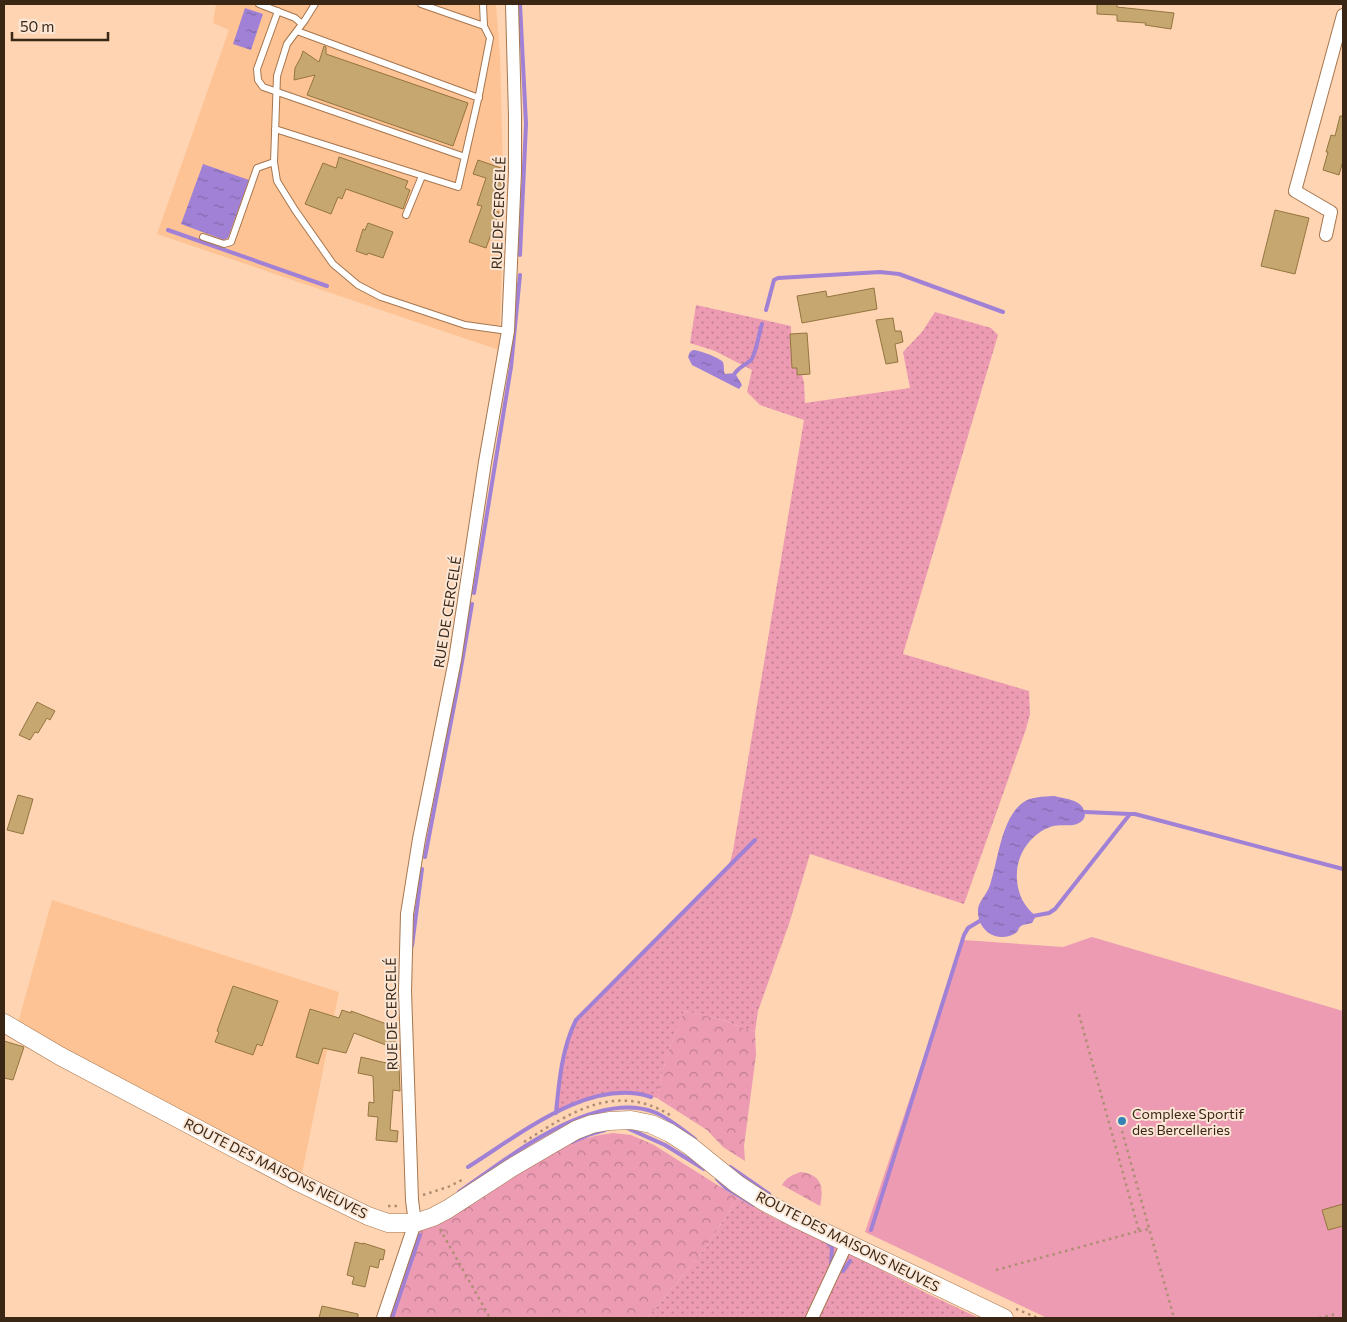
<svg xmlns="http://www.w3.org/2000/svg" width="1347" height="1322" viewBox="0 0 1347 1322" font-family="Commissioner,sans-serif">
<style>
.built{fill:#fec394}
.grass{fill:url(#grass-dots)}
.forest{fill:url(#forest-crowns)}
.pitch{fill:#ec9bb3}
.water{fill:url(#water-ripples)}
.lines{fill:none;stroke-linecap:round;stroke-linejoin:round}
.stream{stroke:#a081d5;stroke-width:4}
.building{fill:#c7a770;stroke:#94753f}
.lane-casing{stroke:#a6764e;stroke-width:8}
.street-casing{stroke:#a6764e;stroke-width:14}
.secondary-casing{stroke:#a6764e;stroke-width:19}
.path{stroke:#af8e73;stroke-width:2.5;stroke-dasharray:2.5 4;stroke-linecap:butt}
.lane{stroke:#fff;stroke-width:6}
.street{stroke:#fff;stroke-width:12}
.secondary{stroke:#fff;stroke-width:18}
.poi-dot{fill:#3483b5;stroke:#fbe6d5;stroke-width:2}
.labels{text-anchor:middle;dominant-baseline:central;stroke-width:4;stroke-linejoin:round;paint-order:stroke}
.street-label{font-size:14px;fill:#3a2615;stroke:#fbe6d5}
.poi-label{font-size:14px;fill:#3a2615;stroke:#fbe6d5;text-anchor:start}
</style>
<defs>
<pattern id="grass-dots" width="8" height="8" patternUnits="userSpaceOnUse" patternTransform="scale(1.25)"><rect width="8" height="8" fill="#ec9bb3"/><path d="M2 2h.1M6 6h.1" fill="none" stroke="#c07e90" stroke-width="1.8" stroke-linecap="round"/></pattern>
<pattern id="forest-crowns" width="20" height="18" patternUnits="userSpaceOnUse" patternTransform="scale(1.25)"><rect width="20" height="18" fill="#ec9bb3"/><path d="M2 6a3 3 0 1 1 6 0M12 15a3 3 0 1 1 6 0" fill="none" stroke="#c07e90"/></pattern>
<pattern id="water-ripples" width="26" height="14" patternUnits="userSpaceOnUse" patternTransform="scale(1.25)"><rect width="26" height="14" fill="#a081d5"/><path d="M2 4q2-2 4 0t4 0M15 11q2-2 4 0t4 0" fill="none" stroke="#8369ac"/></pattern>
</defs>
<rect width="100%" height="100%" fill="#fed4b2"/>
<path class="built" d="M 216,4 L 496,4 L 500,56 L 504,204 L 499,350 L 157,234 L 229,30 L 213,23 Z
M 52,900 L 339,992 L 300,1183 L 16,1030 Z"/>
<path class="grass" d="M 696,305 L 791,326 L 792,368 L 797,368 L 797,375 L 802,375 L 804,383 L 805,403 L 910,388 L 903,352 L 922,332 L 935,312 L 991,328 L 998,335 L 903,654 L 1029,691 L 1030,714 L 1026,729 L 964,904 L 810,854 L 789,924 L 758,1011 L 755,1032 L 716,1018 L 684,1011 C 672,1040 662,1068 657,1098 C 619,1086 590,1095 556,1113 C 559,1081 562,1048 576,1020 L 721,875 L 730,862 L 733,851 L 804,420 L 760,405 L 747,392 L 752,370 L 715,351 L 690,343 Z
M 738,1198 L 774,1218 L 823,1240 L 928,1294 L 979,1318 L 647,1318 L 704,1250 Z"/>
<path class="forest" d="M 684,1011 L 716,1018 L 755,1032 L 756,1055 L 744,1146 L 745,1161 L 723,1147 L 707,1130 L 657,1098 C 662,1068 672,1039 684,1011 Z
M 613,1133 L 631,1135 L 654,1145 L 738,1198 L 704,1250 L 647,1318 L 383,1318 L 411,1233 C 453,1208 494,1181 538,1159 C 564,1146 584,1136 613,1133 Z
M 801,1172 C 822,1175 824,1187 820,1206 L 782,1185 C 787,1177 792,1175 801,1172 Z"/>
<path class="pitch" d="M 1092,937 L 1343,1011 L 1343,1318 L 1047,1318 L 865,1232 L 963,940 L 1063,947 Z"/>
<path class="water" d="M 245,8 L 263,14 L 251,50 L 233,44 Z
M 203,164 L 249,180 L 228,238 L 224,240 L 181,224 Z
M 693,350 C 699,350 717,357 722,361 C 725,364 723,370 725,374 L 735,373 L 742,385 L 739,389 L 692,365 L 688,357 L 690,352 Z
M 1054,796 C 1065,799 1083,799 1085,814 C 1085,818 1083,821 1079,823 C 1072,827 1061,824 1053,826 C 1030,833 1015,856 1017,880 C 1018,894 1024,907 1036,916 L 1032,923 C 1029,924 1024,924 1021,926 C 1018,928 1019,930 1017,932 C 1011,937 1002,938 995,936 C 984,933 977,921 978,909 C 979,901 987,894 990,885 C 998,861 1001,821 1021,804 C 1030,796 1043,797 1054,796 Z"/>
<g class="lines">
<path class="stream" d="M 168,230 L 327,286
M 520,255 L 526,124 L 520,4
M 766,310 L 774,280 L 778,278 L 880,272 L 899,274 L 1003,312
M 735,373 C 740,366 746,365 751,360 C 756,354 759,333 762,324
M 474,593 L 511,367 L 520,275
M 1085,812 L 1130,814
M 425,857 L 458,685 L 472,604
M 1033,916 L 1049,913 L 1055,909 L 1130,814 L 1135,814 L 1343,869
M 412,946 L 422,869
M 556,1113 C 559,1081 562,1048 576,1020 L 755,840
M 627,1128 L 665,1145 L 704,1169
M 572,1142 L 591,1134 L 605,1130
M 468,1167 C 518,1136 590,1076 651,1097
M 730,1167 L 769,1194
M 717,1179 L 726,1188 L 754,1205
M 459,1192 C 506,1159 593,1089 654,1112 C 669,1118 682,1129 695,1139
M 871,1230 L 964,935 L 968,928 L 983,919
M 827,1242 L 832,1247 L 831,1265
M 843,1271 L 850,1261
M 392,1318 L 420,1235"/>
</g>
<path class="building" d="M 1097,4 L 1117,4 L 1117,7 L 1174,13 L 1171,29 L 1145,25 L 1146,23 L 1117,21 L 1117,15 L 1097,14 Z
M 324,46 L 326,47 L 326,54 L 468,103 L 453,146 L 307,95 L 315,75 L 294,80 L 295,68 L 301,57 L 303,51 L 319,62 Z
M 1340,116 L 1343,116 L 1343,161 L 1339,175 L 1323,170 L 1328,152 L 1326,152 L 1331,135 L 1335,136 Z
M 339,157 L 408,181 L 405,188 L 410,190 L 403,209 L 346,189 L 342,199 L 338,197 L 331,214 L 305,204 L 323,163 L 336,168 Z
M 478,160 L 501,168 L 496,181 L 502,184 L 493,210 L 499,212 L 486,248 L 469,242 L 482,206 L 477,205 L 486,178 L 473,174 Z
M 1275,210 L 1309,218 L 1295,274 L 1261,266 Z
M 368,223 L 393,232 L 383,258 L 368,253 L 367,255 L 356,251 L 363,229 L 365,230 Z
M 874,288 L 877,309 L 802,323 L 797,296 L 826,291 L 827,297 Z
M 893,318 L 895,331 L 901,331 L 903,342 L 895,344 L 898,362 L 886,364 L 876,320 Z
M 807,333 L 810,374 L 797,375 L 797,368 L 792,368 L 790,334 Z
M 37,702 L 55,711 L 50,720 L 47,718 L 38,733 L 35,732 L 30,740 L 19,735 Z
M 18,795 L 33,799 L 23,834 L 7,830 Z
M 233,986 L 278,1001 L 262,1046 L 257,1044 L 253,1055 L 215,1042 L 219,1032 L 217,1031 Z
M 310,1009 L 339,1018 L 342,1010 L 351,1013 L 351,1011 L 392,1026 L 388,1036 L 399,1044 L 399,1050 L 354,1033 L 346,1053 L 323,1048 L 318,1064 L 296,1057 Z
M 4,1041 L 24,1047 L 13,1080 L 4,1078 Z
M 361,1057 L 399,1066 L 400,1091 L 393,1090 L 390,1130 L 398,1131 L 397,1142 L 376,1140 L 378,1117 L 368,1116 L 369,1102 L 374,1103 L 373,1076 L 358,1073 Z
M 1343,1204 L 1343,1226 L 1328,1230 L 1322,1210 Z
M 355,1242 L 363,1244 L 363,1243 L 385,1250 L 383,1260 L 380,1259 L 378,1268 L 370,1266 L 365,1287 L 352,1284 L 354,1277 L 347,1275 Z
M 322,1306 L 358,1314 L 358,1318 L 319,1318 Z"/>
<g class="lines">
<defs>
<path id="lane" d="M 259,4 L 295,18 L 302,24
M 315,4 L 305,20 L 287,44 L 277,76 L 274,162 L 277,181 L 295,210 L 333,264 L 358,285 L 381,297 L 465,325 L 508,331
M 421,4 L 484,26
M 278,11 L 257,69 L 258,80 L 263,87 L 465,157
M 297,31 L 479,98
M 275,129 L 458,187 L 479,95 L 490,38 L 484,26 L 483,4
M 406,215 L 422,176
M 203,237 L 224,244 L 231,242 L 257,168 L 274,162"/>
<path id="street" d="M 1326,235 L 1331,212 L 1295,191 L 1343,15
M 383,1318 L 415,1223 L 412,1200 L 405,991 L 407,914 L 419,839 L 455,660 L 485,462 L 508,331 L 515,172 L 515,116 L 512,4
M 812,1318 L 847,1243"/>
<path id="secondary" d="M 4,1023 L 60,1056 L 300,1183 L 368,1216 L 388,1223 L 415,1223 L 433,1217 L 448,1209 L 511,1168 L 576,1130 L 592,1124 L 609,1121 L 631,1120 L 651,1124 L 670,1133 L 690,1146 L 737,1184 L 763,1201 L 799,1220 L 1004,1318"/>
</defs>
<use href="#lane" class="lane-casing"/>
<use href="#street" class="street-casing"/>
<use href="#secondary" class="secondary-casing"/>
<path class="path" d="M 1122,1131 L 1174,1318
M 524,1142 C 571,1112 616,1082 670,1115
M 423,1195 L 448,1187 L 462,1180
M 388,1206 L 400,1206
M 440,1229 L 490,1318
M 1139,1231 L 1149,1229
M 996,1270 L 1139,1231 L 1078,1011
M 1016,1309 L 1038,1318
M 1319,1318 L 1336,1314"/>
<use href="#lane" class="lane"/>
<use href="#street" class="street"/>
<use href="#secondary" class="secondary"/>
</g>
<circle class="poi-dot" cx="1122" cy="1121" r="5"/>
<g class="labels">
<g class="street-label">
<text transform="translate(498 213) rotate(-88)">RUE DE CERCELÉ</text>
<text transform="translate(447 612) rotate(-81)">RUE DE CERCELÉ</text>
<text transform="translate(391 1014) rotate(-91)">RUE DE CERCELÉ</text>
<text transform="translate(276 1168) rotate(27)">ROUTE DES MAISONS NEUVES</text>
<text transform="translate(848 1241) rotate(27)">ROUTE DES MAISONS NEUVES</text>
</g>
<g class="poi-label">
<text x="1132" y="1113">Complexe Sportif<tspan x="1132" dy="16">des Bercelleries</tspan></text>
</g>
</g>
<rect width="1347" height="1322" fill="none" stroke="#3a2615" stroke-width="10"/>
<path d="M12 32v8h96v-8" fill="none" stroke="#3a2615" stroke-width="2.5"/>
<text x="20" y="32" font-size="15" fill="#3a2615" stroke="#fbe6d5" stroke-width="4" paint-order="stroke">50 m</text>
</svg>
